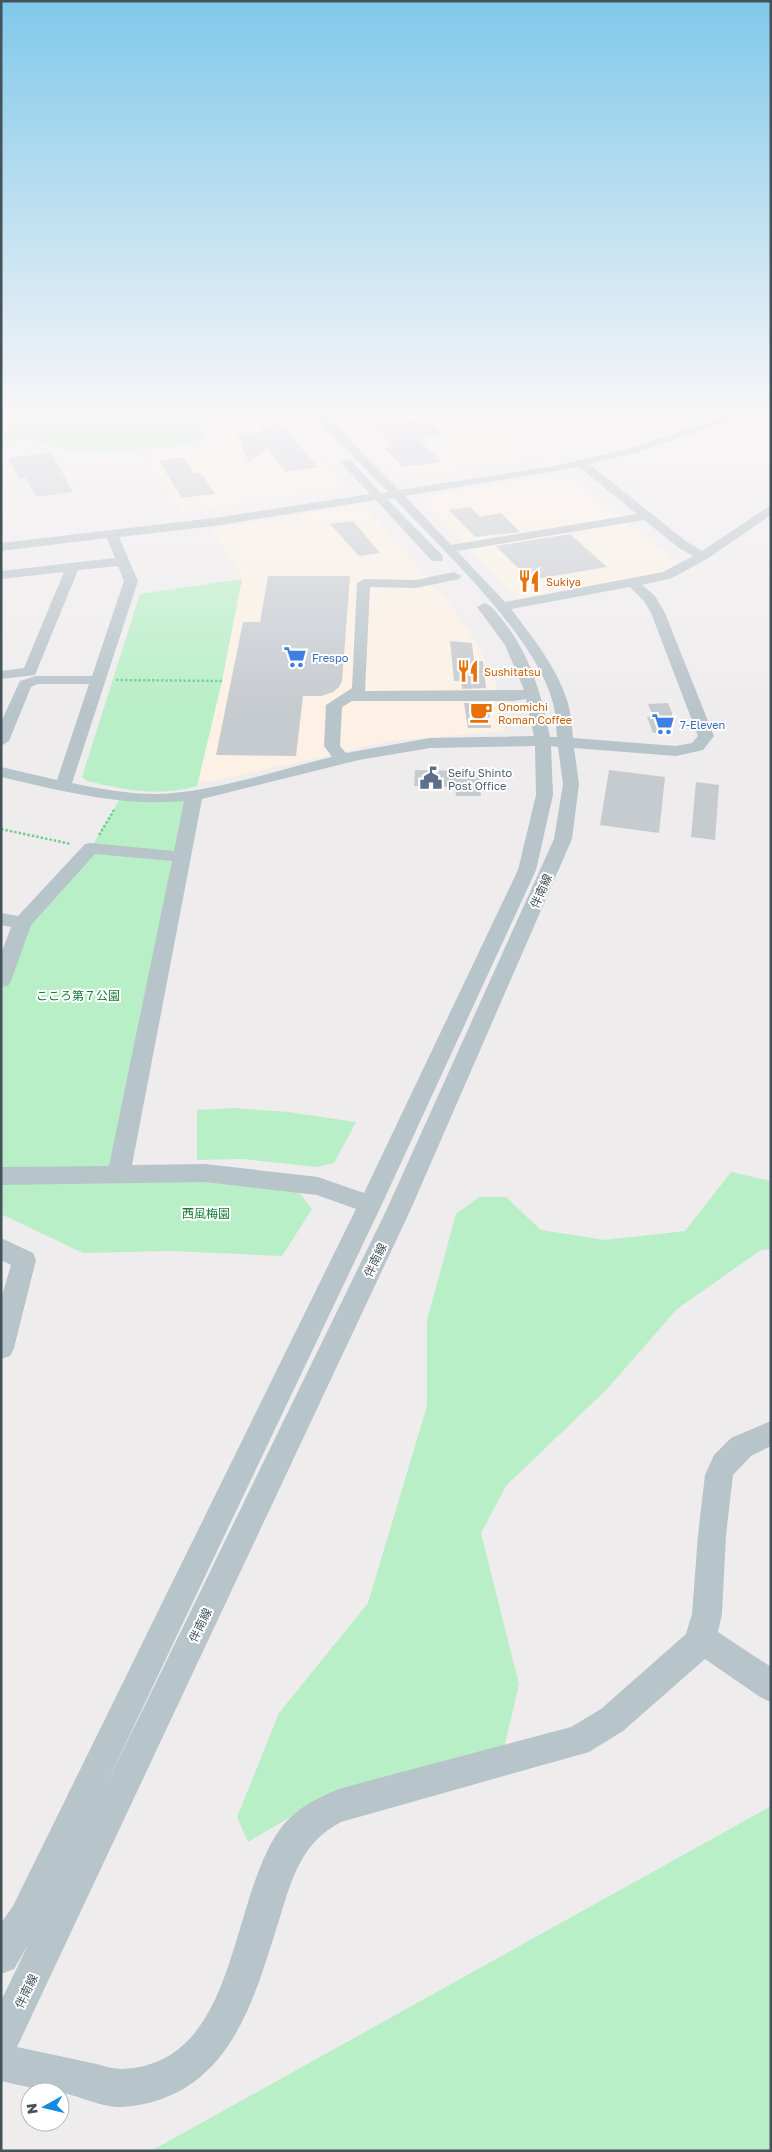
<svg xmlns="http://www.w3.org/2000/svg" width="772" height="2152" viewBox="0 0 772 2152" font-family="'Golos Text','Noto Sans JP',sans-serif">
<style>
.commercial{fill:#fcf1e4}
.green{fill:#b8efc6}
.building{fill:#c6cbd0}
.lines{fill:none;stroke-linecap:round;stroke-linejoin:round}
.path{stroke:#70ce92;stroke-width:2.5;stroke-dasharray:2.5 2;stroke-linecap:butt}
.minor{fill:#b7c4ca;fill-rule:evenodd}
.labels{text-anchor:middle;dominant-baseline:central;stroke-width:4;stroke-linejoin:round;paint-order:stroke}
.far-food-label{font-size:11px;fill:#c56008;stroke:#fff;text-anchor:start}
.far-shop-label{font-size:11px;fill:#366cbe;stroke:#fff;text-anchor:start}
.far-service-label{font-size:11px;fill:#4e5e75;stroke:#fff;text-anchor:start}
.street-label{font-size:12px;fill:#44535a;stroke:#fff}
.park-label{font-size:12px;fill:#147c39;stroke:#fff}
</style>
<rect width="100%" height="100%" fill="#efeced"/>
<path class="commercial" d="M 190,409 L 277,409 L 343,482 L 337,489 L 182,512 L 145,456 L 207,445 L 221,434 L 221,430 Z
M 333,409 L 408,409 L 415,415 L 495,413 L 547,456 L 416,476 L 414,474 L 396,471 Z
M 562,473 L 677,562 L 665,571 L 643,577 L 520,602 L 426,503 L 434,494 Z
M 350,507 L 368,511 L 455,610 L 477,644 L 495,681 L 504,731 L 390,741 L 212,782 L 182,780 L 218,673 L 237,578 L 243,577 L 211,528 Z"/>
<path class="green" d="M 11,409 L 177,409 L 207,433 L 202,439 L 186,445 L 105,453 L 67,450 L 26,439 L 1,444 L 1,431 L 10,429 L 17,422 Z
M 242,579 L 222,681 L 197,786 C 159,797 125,790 87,781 L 82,777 L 140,594 Z
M 194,795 L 119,1173 L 292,1183 L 312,1209 L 282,1256 L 171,1251 L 83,1253 L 1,1214 L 1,982 L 22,923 L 91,848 L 121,797 Z
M 234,1108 L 288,1112 L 356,1122 L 334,1163 L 317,1167 L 242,1159 L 197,1160 L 197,1110 Z
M 731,1172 L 771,1181 L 771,1249 L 761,1250 L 677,1309 L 608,1388 L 506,1486 L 481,1533 L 519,1684 L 504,1748 L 337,1789 L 248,1842 L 237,1817 L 279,1713 L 368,1603 L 427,1406 L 427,1320 L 456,1214 L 479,1197 L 506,1197 L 541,1230 L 605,1240 L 685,1231 Z
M 771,1806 L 771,2151 L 151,2151 Z"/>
<path class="building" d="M 423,418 L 442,434 L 418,438 L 442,462 L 403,467 L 384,448 L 395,447 L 372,425 Z
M 280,424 L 284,429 L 292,427 L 287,432 L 318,467 L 286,472 L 267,448 L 249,463 L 237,435 L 261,432 L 258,428 Z
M 51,452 L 73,492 L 36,497 L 26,478 L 19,479 L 9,458 Z
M 183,457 L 194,474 L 201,473 L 215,494 L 182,498 L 159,461 Z
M 470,507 L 480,517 L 501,513 L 520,532 L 475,537 L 449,510 Z
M 353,521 L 380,553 L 359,556 L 330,524 Z
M 570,534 L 607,567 L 530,580 L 496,546 Z
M 268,576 L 350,576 L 342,681 L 339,687 L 333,692 L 321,696 L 303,696 L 296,756 L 216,755 L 243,622 L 260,622 Z
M 450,641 L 472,643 L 474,661 L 483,661 L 486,688 L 462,689 L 461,681 L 454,681 Z
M 464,703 L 488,703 L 491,728 L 468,728 Z
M 668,703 L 672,713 L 670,732 L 653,733 L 647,717 L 653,716 L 648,704 Z
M 415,770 L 478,771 L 481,796 L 456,796 L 455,787 L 414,786 Z
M 609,770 L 665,777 L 659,833 L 600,825 Z
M 696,782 L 719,785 L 715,840 L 691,837 Z"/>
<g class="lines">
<path class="path" d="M 116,680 L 222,681
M 1,829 L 71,844
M 99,835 L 114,810"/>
<path class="minor" d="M 308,409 L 319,409 L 399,490 L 556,466 L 631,448 L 748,409 L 763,409 L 639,452 L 589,464 L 687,542 L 702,551 L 771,505 L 771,515 L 707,559 L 672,578 L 642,585 L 655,596 L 665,613 L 714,736 L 703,750 L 676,756 L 574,748 L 579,784 L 572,839 L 410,1211 L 17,2047 C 42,2052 67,2058 92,2063 C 101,2065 112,2069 122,2069 C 242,2064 227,1894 284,1824 C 299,1807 318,1798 338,1789 L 571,1727 L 601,1709 L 686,1634 L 692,1614 L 698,1535 L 705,1475 L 714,1455 L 731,1438 L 771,1421 L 771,1446 L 751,1456 L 733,1475 L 726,1535 L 722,1614 L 718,1632 L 771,1667 L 771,1702 L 760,1697 L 705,1659 L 623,1731 L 589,1752 L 341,1822 C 302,1842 292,1878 280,1917 C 253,2003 229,2099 122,2107 C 101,2108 76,2094 57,2092 C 38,2090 20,2085 1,2081 L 1,2001 L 28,1945 L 14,1969 L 1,1974 L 1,1923 L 13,1906 L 356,1209 L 317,1195 L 205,1182 L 1,1185 L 1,1167 L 109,1166 L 172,861 L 95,854 L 31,925 L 11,981 L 8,986 L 1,987 L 1,954 L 11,927 L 1,925 L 1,913 L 18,916 L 85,844 L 91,843 L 174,851 L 184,801 C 122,807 62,791 1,777 L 1,767 L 57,780 L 89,684 L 38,684 L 31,687 L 9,741 L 1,746 L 1,722 L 20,681 L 36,676 L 92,676 L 124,581 L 118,566 L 78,570 L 35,675 L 1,679 L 1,671 L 24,668 L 64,572 L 1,579 L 1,571 L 115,558 L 107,538 L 1,551 L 1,543 L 214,518 L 370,494 L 340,462 L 346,459 L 350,460 L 381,493 L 388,492 ZM 579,467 L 637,514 L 451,545 L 405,496 ZM 394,498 C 442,550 539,638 554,707 C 556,717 556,727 557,737 L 550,737 C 542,695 529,652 501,618 C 496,613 492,605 484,603 L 477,607 L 505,645 L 524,690 L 365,691 L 370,587 L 416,588 L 459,579 L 461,576 L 454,572 L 416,580 L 364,579 L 357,583 L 352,688 L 326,705 L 324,746 L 332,757 C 277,770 212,793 156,794 C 129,794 99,789 72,783 L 138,581 L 119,537 L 214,526 L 376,500 L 432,561 L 442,561 L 443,558 L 442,555 L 387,499 ZM 644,520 L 679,548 L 693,556 L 663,572 L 505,602 L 457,551 ZM 630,587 L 644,601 L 651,613 L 698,736 L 692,743 L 676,746 L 573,738 C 572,728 571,717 569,707 C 560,671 533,638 511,609 ZM 526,699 L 534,736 L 430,738 L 346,753 L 340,746 L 342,707 L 352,701 L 514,701 ZM 535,746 L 536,795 L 518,870 L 364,1193 L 318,1177 L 205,1164 L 132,1165 L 202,799 L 359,760 L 430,748 ZM 551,746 L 558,747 L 563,784 L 554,839 L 386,1211 L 104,1789 L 382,1204 L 536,870 L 553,795 Z
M 665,409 L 680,409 L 708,420 L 703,423 L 699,422 Z
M 1,1238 L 33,1253 L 36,1260 L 14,1348 L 10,1356 L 1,1359 L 1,1299 L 11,1265 L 1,1260 Z"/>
</g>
<linearGradient id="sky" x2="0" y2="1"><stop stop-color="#80c8ea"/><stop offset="0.58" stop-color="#f8f6f7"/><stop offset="1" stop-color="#f8f6f7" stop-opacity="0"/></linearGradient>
<rect width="772" height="710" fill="url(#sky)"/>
<defs>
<symbol id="restaurant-bare" viewBox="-9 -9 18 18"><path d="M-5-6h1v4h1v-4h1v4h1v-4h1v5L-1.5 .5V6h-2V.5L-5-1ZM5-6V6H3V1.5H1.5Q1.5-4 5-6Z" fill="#e8710a" stroke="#fff" stroke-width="2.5" paint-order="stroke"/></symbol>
<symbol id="supermarket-bare" viewBox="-9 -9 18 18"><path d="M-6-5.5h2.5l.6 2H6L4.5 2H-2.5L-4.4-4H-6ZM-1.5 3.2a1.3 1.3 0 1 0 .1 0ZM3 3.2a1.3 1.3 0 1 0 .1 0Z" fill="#3f7fe0" stroke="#fff" stroke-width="2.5" paint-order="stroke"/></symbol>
<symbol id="cafe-bare" viewBox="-9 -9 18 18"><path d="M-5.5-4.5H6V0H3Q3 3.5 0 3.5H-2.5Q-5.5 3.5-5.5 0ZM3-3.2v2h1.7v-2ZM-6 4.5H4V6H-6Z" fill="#e8710a" stroke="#fff" stroke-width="2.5" paint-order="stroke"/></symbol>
<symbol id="civic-bare" viewBox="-9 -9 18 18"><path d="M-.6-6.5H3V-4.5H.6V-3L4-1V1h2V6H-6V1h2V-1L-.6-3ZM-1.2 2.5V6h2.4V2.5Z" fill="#5c6f8a" stroke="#fff" stroke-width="2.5" paint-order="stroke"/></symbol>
</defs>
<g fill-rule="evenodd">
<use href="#restaurant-bare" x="513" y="565" width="32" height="32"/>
<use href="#supermarket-bare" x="279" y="641" width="32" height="32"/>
<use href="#restaurant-bare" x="452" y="655" width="32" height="32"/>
<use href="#cafe-bare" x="465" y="696" width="32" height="32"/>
<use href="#supermarket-bare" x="647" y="708" width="32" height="32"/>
<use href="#civic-bare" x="415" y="762" width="32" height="32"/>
</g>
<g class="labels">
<g class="far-food-label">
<text x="546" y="581">Sukiya</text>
<text x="484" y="671">Sushitatsu</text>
<text x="498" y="706">Onomichi<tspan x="498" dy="13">Roman Coffee</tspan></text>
</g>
<g class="far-shop-label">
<text x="312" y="657">Frespo</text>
<text x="680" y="724">7-Eleven</text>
</g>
<g class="far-service-label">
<text x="448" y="772">Seifu Shinto<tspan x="448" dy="13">Post Office</tspan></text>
</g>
<g class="street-label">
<text transform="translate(541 891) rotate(-66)">伴南線</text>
<text transform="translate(375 1260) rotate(-64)">伴南線</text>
<text transform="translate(200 1625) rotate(-64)">伴南線</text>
<text transform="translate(26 1991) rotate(-64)">伴南線</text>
</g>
<g class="park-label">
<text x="78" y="995">こころ第７公園</text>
<text x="206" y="1213">西風梅園</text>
</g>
</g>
<rect width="772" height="2152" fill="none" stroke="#44535a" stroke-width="5"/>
<g transform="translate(45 2107) rotate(262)"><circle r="24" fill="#ffffff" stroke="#b4babd"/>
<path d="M0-4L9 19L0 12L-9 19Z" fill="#148be1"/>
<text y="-8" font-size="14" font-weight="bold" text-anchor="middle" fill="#44535a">N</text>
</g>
</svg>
